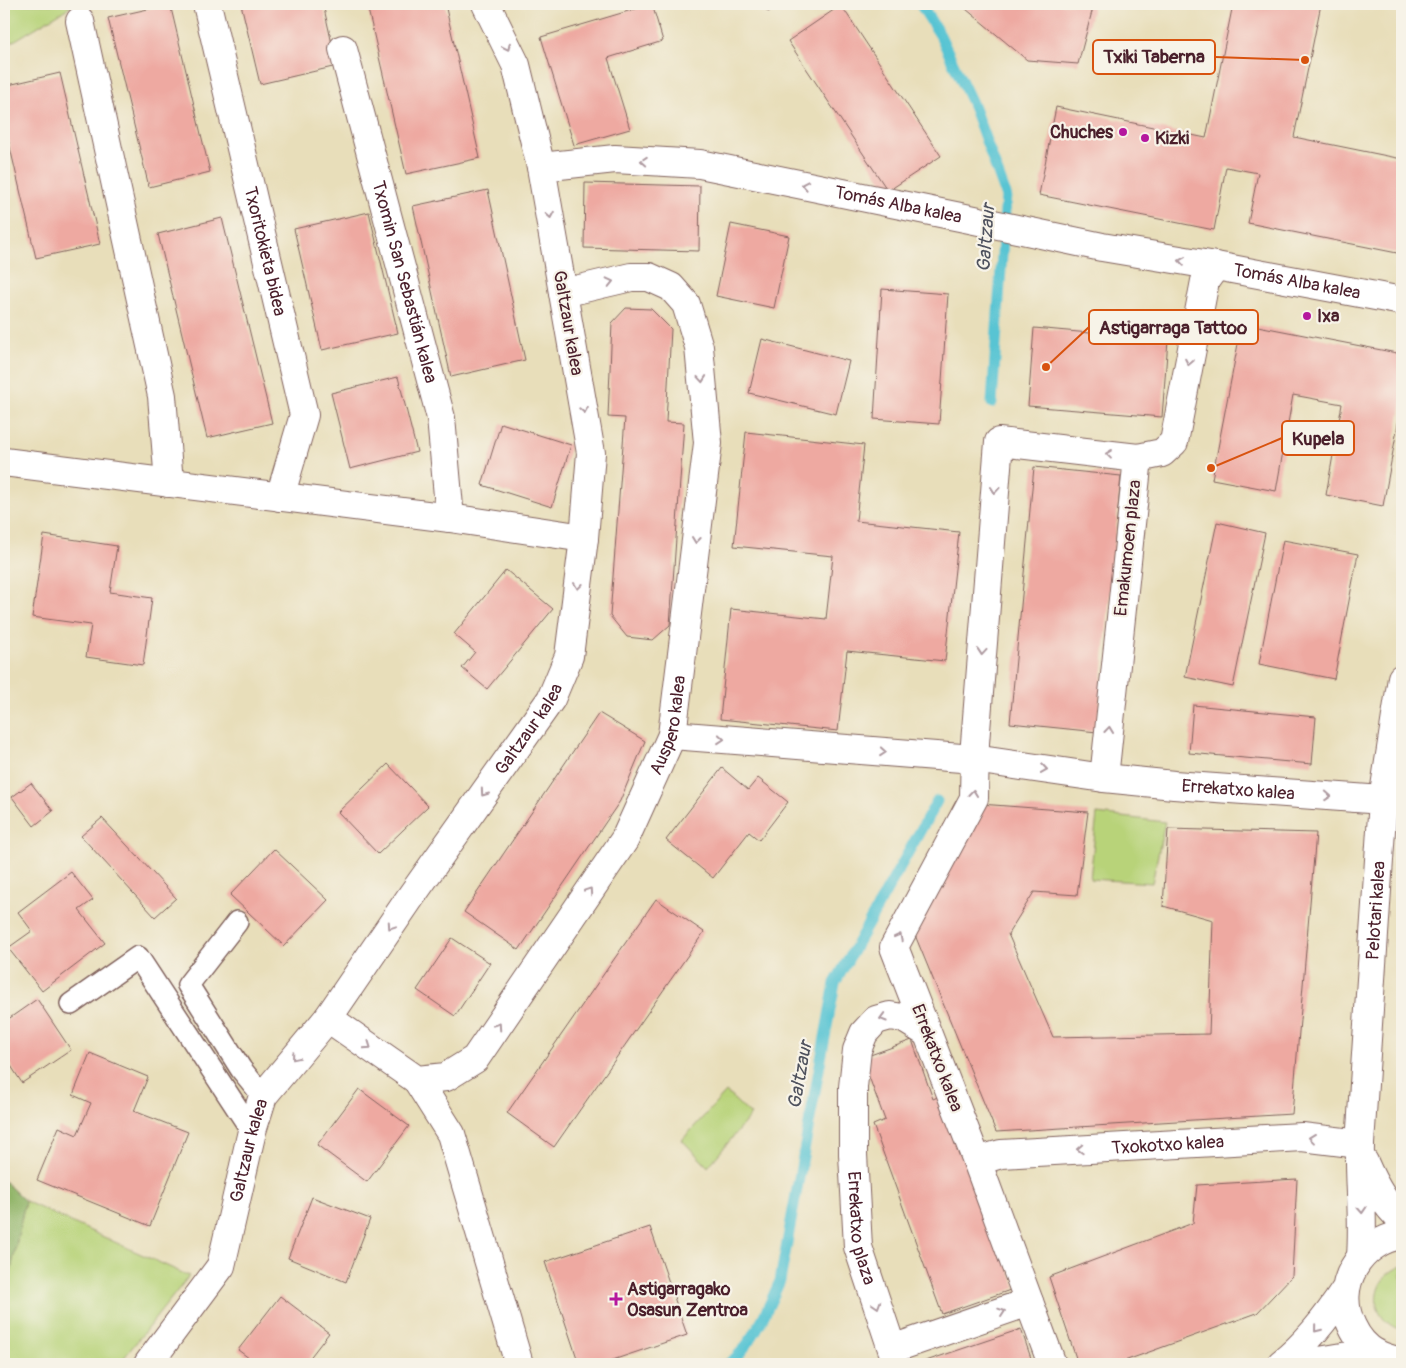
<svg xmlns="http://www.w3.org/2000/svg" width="1406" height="1368" viewBox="0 0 1406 1368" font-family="Pangolin,sans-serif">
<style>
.green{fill:#b8d379;stroke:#817952}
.forest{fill:#92b569;stroke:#6e6a4a}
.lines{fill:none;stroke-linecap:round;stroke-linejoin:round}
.stream{stroke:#59c4d3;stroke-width:11}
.building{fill:#eea9a1}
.service-casing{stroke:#81625d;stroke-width:24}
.minor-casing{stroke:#81625d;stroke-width:30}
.tertiary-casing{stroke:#81625d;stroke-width:30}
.secondary-casing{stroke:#81625d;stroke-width:30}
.service{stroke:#fff;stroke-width:21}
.minor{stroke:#fff;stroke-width:28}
.tertiary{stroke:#fff;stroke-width:28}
.secondary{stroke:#fff;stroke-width:28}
.oneway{stroke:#ae9aa0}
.poi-dot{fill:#b5179e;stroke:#f7f3e8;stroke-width:2}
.labels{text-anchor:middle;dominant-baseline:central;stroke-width:4.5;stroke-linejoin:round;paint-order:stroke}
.poi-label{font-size:18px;font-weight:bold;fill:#4a1f2b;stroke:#f7f3e8;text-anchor:start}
.street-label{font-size:18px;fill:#4a1f2b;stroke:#f7f3e8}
.water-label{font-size:19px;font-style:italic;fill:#4e515d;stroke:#f7f3e8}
.leader{fill:none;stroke:#d8530f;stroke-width:2}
.callout-dot{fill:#d8530f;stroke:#f7f3e8;stroke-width:2}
.callout{fill:#f7f3e8;stroke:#d8530f;stroke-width:2}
.callout-label{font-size:19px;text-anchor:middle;font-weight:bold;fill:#4a1f2b}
</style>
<rect width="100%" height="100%" fill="#f7f3e8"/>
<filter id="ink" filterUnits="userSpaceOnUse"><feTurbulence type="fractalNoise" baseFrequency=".02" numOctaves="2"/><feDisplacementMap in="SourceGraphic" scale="10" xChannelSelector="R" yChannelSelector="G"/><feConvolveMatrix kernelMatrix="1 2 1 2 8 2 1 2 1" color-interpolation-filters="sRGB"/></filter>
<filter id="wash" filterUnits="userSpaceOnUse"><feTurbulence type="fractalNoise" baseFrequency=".0096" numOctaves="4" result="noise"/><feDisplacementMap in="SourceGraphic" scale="20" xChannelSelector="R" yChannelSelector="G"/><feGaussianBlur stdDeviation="1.12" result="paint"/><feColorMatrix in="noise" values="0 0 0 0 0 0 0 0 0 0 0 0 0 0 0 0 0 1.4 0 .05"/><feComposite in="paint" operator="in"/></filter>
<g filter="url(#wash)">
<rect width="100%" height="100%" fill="#e8deba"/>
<path class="green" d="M 4,4 L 75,4 L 4,47 Z
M 1097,814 L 1165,822 L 1152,883 L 1090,879 Z
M 726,1092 L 751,1115 L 708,1167 L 682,1140 Z
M 25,1201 L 189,1276 L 119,1364 L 4,1364 L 4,1283 L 8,1285 Z
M 1402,1266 L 1402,1330 C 1367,1320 1369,1278 1402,1266 Z"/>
<path class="forest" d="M 4,1181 L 25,1201 L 8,1285 L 4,1283 Z"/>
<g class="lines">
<path class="stream" d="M 920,4 L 940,35 L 972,103 L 1006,195 L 992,403
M 728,1364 C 753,1346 767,1309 780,1281 L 835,983 L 937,801"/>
</g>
<g id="blocks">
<path class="building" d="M 170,4 L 210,172 L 149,187 L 108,18 Z
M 241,4 L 323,4 L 337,66 L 260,84 Z
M 371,4 L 445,4 L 480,158 L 406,174 L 367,5 Z
M 652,4 L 663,41 L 608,58 L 630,129 L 574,145 L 541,37 Z
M 763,4 L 782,4 L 768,12 Z
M 960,4 L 1094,4 L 1078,64 L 1027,60 Z
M 1233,4 L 1321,4 L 1294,137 L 1402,159 L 1402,254 L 1248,223 L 1258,173 L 1226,167 L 1214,230 L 1039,195 L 1056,107 L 1206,138 Z
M 841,5 L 941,156 L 888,191 L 788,41 Z
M 60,73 L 100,244 L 36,258 L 4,122 L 4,86 Z
M 585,183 L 700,186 L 699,251 L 584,248 Z
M 488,190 L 525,360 L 451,377 L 413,206 Z
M 369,212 L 398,333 L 322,350 L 294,229 Z
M 222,218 L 272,423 L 207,438 L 158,234 Z
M 731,224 L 789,236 L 774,308 L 716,296 Z
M 882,289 L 948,294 L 939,424 L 874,419 Z
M 626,308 L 651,309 L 671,329 L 666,422 L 684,423 L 670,625 L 653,640 L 627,637 L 610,616 L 625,418 L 608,417 L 612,323 Z
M 1242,323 L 1402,354 L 1402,402 L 1383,506 L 1326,495 L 1342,404 L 1293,395 L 1276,491 L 1212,479 Z
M 1034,328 L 1168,340 L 1162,417 L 1028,406 Z
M 762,339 L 849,361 L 836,414 L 749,393 Z
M 398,377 L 417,452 L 350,469 L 331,393 Z
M 501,423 L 571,445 L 552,507 L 482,485 Z
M 746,432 L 864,445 L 856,521 L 959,532 L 945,661 L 847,651 L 838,731 L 720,719 L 731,609 L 826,619 L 833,556 L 734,546 Z
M 1034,467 L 1121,476 L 1097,732 L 1010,723 Z
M 1217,522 L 1265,533 L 1233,687 L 1185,677 Z
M 44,535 L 117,546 L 110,592 L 152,598 L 143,665 L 86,657 L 91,625 L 32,617 Z
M 1283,540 L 1358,554 L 1334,679 L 1259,664 Z
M 506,570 L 553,609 L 487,689 L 462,668 L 475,652 L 454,634 Z
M 1193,705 L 1316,717 L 1312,764 L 1189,753 Z
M 599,713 L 645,741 L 620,801 L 519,950 L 464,912 Z
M 388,764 L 428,806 L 378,854 L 338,812 Z
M 722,768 L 748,790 L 758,778 L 788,802 L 759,840 L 749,832 L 713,878 L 666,840 Z
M 31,783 L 53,811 L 34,826 L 12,797 Z
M 980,804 L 1088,812 L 1077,895 L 1034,892 L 1008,934 L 1053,1037 L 1209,1034 L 1213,920 L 1163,906 L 1168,829 L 1316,833 L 1292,1114 L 996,1132 L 910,923 Z
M 102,818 L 176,898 L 155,917 L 81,836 Z
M 274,849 L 328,900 L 284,946 L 230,895 Z
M 71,872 L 93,900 L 79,910 L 105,943 L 42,991 L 8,948 L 32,931 L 18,912 Z
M 656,899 L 704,932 L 554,1147 L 507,1113 Z
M 452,938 L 490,963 L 455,1016 L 417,990 Z
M 37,999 L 71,1050 L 22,1083 L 4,1055 L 4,1022 Z
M 912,1040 L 933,1099 L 945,1094 L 1016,1288 L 942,1314 L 873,1125 L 885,1120 L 862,1058 Z
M 90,1053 L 148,1077 L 134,1111 L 188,1132 L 150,1226 L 37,1180 L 59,1127 L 77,1135 L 91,1103 L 73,1095 Z
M 359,1089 L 409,1126 L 367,1182 L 317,1145 Z
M 1297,1179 L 1292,1276 L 1257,1313 L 1116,1364 L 1078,1364 L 1049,1277 L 1193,1223 L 1197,1185 Z
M 312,1197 L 370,1219 L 346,1282 L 288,1258 Z
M 650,1227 L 687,1335 L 601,1364 L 579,1364 L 545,1262 Z
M 280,1296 L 329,1333 L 305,1364 L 257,1364 L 238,1350 Z
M 1021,1329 L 1033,1364 L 917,1364 Z"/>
</g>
</g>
<g filter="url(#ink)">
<use href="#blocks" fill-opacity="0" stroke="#81625d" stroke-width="1"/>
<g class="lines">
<defs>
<path id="service" d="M 237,922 L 188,985 L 241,1069 L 263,1096
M 71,1004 L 138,957 L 252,1131"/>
<g id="minor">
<path id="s1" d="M 207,4 L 304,415 L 280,497"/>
<path d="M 80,21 L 162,396 L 169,483"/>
<path id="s2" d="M 343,49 L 441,418 L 450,518"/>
<path id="s3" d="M 541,167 L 615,159 L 700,164 L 965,218 L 1102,247 L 1216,266 L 1402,301"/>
<path d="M 1138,458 L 1162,453 L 1174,442 L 1205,281 L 1216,266"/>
<path d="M 4,462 L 450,518 L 584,538"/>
<path id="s4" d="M 672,735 L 974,759 L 1104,778 L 1174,785 L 1383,800"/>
<path id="s5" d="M 328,1018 L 417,1080 L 446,1077 L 475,1059 L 625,839 L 672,735 L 708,443 L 699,347 L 686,304 L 671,287 L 649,277 L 631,277 L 563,293"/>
<path id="s6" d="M 927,1033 L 903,1018 L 890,1016 L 876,1020 L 864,1033 L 857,1050 L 853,1087 L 853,1154 L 858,1247 L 892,1349 L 1029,1302"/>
<path d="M 417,1080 L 451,1134 L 519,1364"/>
<path id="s7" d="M 977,1161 L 1001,1154 L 1302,1137 L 1360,1144"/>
<path id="s8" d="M 148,1364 L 221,1266 L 252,1131 L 263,1096 L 328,1018 L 412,895 L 551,699 L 569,656 L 584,538 L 591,453 L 541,167 L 516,65 L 486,4"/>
<path d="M 1052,1364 L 977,1161 L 894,947 L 974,798 L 975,743 L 999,442 L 1138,458 L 1104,778"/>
</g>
<g id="tertiary">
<path d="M 1364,1162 C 1373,1183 1384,1205 1402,1220"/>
<path id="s9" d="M 1361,1256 C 1364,1218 1359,1182 1360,1144 L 1383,800 L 1402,678"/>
</g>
<path id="secondary" d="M 1402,1235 C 1360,1241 1332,1286 1352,1326 C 1357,1337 1366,1348 1377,1354 C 1385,1358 1393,1360 1402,1362
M 1281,1364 C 1307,1343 1327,1318 1345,1290
M 1301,1364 L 1349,1356 L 1376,1353"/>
</defs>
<use href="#service" class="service-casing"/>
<use href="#minor" class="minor-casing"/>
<use href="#tertiary" class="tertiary-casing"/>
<use href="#secondary" class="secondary-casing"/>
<use href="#service" class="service"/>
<use href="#minor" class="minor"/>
<use href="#tertiary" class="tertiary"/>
<use href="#secondary" class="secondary"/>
</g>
<defs><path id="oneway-chevron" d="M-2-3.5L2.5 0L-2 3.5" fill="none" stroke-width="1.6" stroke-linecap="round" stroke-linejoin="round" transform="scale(1.25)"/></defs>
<g class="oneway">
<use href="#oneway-chevron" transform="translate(507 47) rotate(64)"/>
<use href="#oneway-chevron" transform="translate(644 161) rotate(-176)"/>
<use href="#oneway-chevron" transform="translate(805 185) rotate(-169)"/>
<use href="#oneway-chevron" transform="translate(550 215) rotate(80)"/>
<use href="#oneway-chevron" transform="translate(1182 261) rotate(-171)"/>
<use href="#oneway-chevron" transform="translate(610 282) rotate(-13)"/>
<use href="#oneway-chevron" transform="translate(1189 362) rotate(101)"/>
<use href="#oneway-chevron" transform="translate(702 379) rotate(85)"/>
<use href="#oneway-chevron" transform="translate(584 410) rotate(80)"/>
<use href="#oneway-chevron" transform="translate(1109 454) rotate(-173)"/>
<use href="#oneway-chevron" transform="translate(995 490) rotate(95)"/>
<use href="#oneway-chevron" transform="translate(696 540) rotate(97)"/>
<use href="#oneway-chevron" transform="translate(578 586) rotate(97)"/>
<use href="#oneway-chevron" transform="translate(982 652) rotate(95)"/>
<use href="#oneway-chevron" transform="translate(1109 730) rotate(-84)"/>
<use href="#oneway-chevron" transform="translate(721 739) rotate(5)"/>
<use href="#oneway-chevron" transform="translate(883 752) rotate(5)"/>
<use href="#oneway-chevron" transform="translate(1044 769) rotate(8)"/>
<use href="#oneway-chevron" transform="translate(484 793) rotate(125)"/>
<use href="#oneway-chevron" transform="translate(973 793) rotate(-84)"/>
<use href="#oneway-chevron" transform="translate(1328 796) rotate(4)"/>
<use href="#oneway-chevron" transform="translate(589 891) rotate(-56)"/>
<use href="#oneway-chevron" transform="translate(391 926) rotate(124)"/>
<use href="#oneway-chevron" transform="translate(899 937) rotate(-62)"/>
<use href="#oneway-chevron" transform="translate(883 1018) rotate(164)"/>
<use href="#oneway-chevron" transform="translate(498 1026) rotate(-56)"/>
<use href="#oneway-chevron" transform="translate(368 1046) rotate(35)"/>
<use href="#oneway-chevron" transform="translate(295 1057) rotate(130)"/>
<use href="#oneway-chevron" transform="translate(1312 1138) rotate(-173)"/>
<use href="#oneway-chevron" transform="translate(1080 1149) rotate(177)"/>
<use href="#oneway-chevron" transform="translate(1362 1210) rotate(87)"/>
<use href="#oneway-chevron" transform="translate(877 1305) rotate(72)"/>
<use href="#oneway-chevron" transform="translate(1002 1312) rotate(-19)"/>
<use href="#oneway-chevron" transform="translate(1317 1329) rotate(129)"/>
</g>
</g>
<g class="poi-dot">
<circle cx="1123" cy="132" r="5"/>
<circle cx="1145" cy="138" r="5"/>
<circle cx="1307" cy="316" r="5"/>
<path d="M613.5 1291.5h5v5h5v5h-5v5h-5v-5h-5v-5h5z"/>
</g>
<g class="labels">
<g class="poi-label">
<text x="1113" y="132" text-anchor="end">Chuches</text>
<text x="1155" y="138">Kizki</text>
<text x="1317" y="316">Ixa</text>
<text x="627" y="1289">Astigarragako<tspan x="627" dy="21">Osasun Zentroa</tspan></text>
</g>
<g class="street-label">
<text stroke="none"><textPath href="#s3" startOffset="362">Tomás Alba kalea</textPath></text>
<text stroke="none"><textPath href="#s1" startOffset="254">Txoritokieta bidea</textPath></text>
<text stroke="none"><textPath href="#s3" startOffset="768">Tomás Alba kalea</textPath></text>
<text stroke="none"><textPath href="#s2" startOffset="241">Txomin San Sebastián kalea</textPath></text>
<text transform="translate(568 323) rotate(80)">Galtzaur kalea</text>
<text transform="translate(1128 548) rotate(-84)">Emakumoen plaza</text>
<text stroke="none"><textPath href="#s5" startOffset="561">Auspero kalea</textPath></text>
<text stroke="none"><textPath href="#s8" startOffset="751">Galtzaur kalea</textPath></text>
<text stroke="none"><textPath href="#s4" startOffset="569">Errekatxo kalea</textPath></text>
<text stroke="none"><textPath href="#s9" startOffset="346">Pelotari kalea</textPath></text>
<text transform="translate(937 1058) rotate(69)">Errekatxo kalea</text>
<text stroke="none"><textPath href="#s7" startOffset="192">Txokotxo kalea</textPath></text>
<text stroke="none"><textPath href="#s8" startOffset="241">Galtzaur kalea</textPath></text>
<text stroke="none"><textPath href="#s6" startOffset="271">Errekatxo plaza</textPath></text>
</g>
<g class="water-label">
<text transform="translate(986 238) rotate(-86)">Galtzaur</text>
<text transform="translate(800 1075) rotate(-80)">Galtzaur</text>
</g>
</g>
<path class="leader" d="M1305 60L1215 57M1046 367L1089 327M1211 468L1282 438"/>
<g class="callout-dot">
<circle cx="1305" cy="60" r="5"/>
<circle cx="1046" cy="367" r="5"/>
<circle cx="1211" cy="468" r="5"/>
</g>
<g class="callout">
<rect x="1093" y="40" width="122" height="34" rx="5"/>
<rect x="1089" y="310" width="169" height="34" rx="5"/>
<rect x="1282" y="421" width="72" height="34" rx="5"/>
</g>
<g class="callout-label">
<text x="1154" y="63">Txiki Taberna</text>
<text x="1173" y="334">Astigarraga Tattoo</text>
<text x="1318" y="445">Kupela</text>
</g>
<rect width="1406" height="1368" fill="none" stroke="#f7f3e8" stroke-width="20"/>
</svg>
